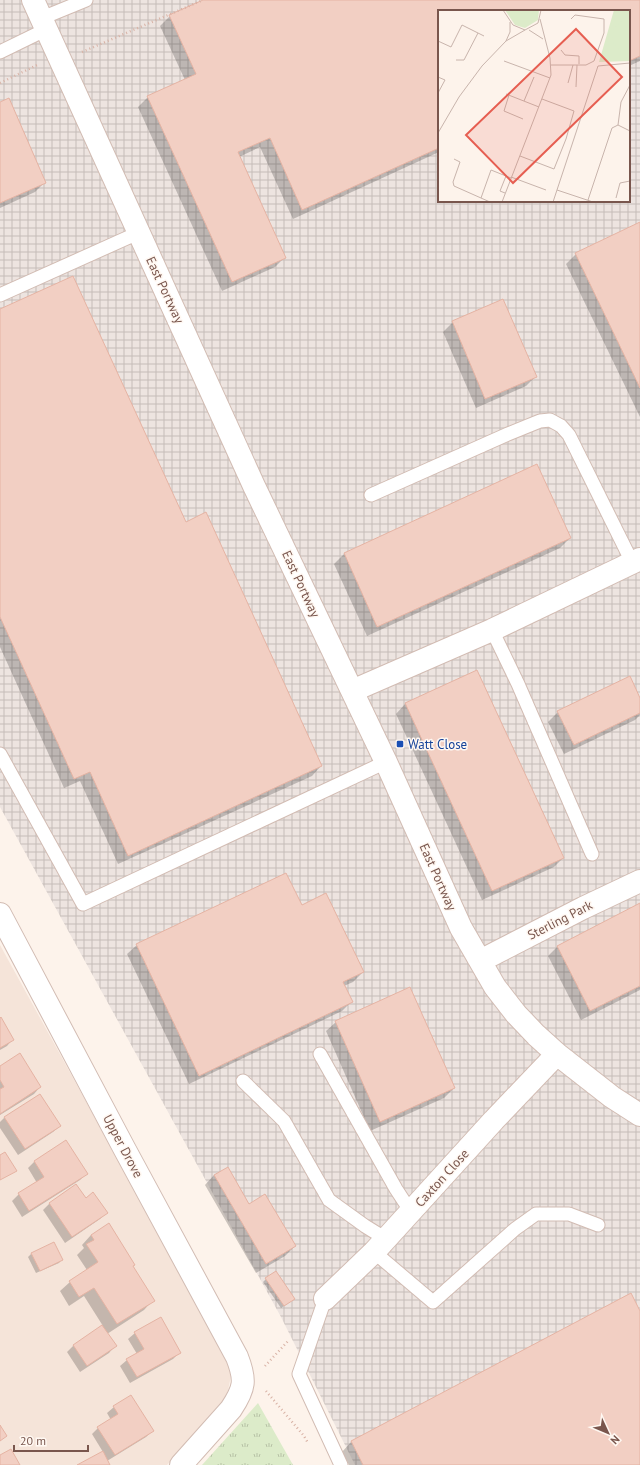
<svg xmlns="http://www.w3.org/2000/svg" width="640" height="1465" viewBox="0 0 640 1465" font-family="'PT Sans',sans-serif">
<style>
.residential{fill:#f5e4d9}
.industrial{fill:url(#industrial-grid);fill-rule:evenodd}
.grass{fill:url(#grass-tufts)}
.shadow{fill:#0003}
.building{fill:#f2cfc3;stroke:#e5b3a3}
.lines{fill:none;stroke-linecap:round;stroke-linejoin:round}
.service-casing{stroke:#d2bcb3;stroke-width:15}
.minor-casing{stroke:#d2bcb3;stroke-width:24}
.path{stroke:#d8b2a5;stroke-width:2.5;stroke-dasharray:1 3;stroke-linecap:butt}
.service{stroke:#fff;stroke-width:13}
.minor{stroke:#fff;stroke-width:22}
.transit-dot{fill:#1a4fb4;stroke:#fff8f2;stroke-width:1.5}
.labels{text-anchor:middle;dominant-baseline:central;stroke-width:3;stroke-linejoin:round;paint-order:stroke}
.street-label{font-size:13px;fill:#79564d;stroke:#fff8f2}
.transit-label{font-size:13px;fill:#164399;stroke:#fff8f2;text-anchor:start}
.inset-road{fill:none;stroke:#c8b4ac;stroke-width:1}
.view{fill:#e65e51;fill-opacity:0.15;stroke:#e65e51;stroke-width:2}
.inset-edge{fill:none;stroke:#79564d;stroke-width:2}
</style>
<defs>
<pattern id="industrial-grid" width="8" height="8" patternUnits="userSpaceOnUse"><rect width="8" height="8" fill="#ede4e0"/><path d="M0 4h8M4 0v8" fill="none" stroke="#c5bcb8"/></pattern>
<pattern id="grass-tufts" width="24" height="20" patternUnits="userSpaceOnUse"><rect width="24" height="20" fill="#dcebc9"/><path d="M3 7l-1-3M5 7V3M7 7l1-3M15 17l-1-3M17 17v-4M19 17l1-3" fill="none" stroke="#b7c1a5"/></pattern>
</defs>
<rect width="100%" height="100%" fill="#fdf3eb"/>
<path class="residential" d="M 0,945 L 229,1362 L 231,1376 L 227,1395 L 222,1403 L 167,1465 L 0,1465 Z"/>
<path class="industrial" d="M 0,0 L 640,0 L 640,1465 L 355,1465 L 281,1317 L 0,807 ZM 439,11 L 629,11 L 629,201 L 439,201 Z"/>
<path class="grass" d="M 258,1403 L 293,1465 L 202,1465 Z"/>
<path class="shadow" d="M 206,0 L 640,0 L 640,61 L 629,66 L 629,11 L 439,11 L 439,152 L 293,219 L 260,147 L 239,157 L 284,258 L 275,267 L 222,291 L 138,107 L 148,97 L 185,80 L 160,26 L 170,16 Z
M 0,103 L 45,182 L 35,192 L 0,208 Z
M 640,223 L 640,417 L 566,264 L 576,254 Z
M 0,310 L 185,523 L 321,766 L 312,776 L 118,864 L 80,781 L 64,788 L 0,647 Z
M 453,322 L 535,377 L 526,386 L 476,408 L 443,332 Z
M 537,466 L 570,538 L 560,548 L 367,636 L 334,564 L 344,554 Z
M 477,671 L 563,858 L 554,867 L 482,900 L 396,714 L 405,704 Z
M 640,700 L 640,715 L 635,720 L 564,754 L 548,722 L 558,712 Z
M 640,904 L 640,990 L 581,1020 L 548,956 L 558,946 Z
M 301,906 L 363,972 L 353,982 L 344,986 L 351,1002 L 342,1011 L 189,1084 L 127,954 L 137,945 Z
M 0,1019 L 13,1039 L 7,1046 L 0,1050 Z
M 336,1022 L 454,1088 L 444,1098 L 370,1131 L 326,1031 Z
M 0,1067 L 40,1087 L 34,1094 L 0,1115 Z
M 40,1095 L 60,1126 L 53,1132 L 18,1155 L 0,1128 L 0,1122 L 4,1118 Z
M 66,1142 L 86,1174 L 80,1180 L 22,1217 L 12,1201 L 19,1194 L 37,1183 L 28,1168 L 34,1162 Z
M 214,1175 L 249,1205 L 295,1246 L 285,1256 L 256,1273 L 205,1185 Z
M 76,1185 L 86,1199 L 106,1213 L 100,1219 L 65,1243 L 43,1210 L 49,1204 Z
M 91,1235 L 132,1266 L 153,1300 L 144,1310 L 107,1334 L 115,1346 L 109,1353 L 80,1372 L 67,1352 L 74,1345 L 103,1326 L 84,1296 L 69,1306 L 60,1291 L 70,1282 L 87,1270 L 77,1255 L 84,1248 L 82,1245 Z
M 31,1254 L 62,1259 L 59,1263 L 36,1273 L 28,1257 Z
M 266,1279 L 294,1299 L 281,1308 L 263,1282 Z
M 630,1294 L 640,1313 L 640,1465 L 349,1465 L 342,1452 L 351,1442 Z
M 135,1333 L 180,1352 L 173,1359 L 130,1383 L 120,1366 L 127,1360 L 137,1354 L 128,1339 Z
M 114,1407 L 152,1431 L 146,1437 L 107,1461 L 109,1465 L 79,1465 L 103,1452 L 92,1434 L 98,1428 L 111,1420 L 107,1413 Z"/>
<path class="building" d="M 203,0 L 640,0 L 640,56 L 629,61 L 629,11 L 439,11 L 439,148 L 302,210 L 270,138 L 238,152 L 286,258 L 232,282 L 147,96 L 196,74 L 169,15 Z
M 9,98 L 46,183 L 0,203 L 0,102 Z
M 640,222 L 640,388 L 575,253 Z
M 73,276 L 186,522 L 206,512 L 322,766 L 128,856 L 90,772 L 74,779 L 0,617 L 0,309 Z
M 503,299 L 537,377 L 485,399 L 452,321 Z
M 537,464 L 571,538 L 377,627 L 344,553 Z
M 477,670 L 564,858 L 492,891 L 405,703 Z
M 630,676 L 640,698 L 640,713 L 574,745 L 557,711 Z
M 286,873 L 302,905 L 326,893 L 364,972 L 343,982 L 353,1002 L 199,1076 L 136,944 Z
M 640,903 L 640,986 L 590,1011 L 557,946 Z
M 410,987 L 455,1088 L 380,1122 L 335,1021 Z
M 1,1017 L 14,1040 L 0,1048 L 0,1018 Z
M 20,1053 L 41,1087 L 0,1114 L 0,1089 L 4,1087 L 0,1080 L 0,1066 Z
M 40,1094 L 61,1126 L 25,1149 L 4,1117 Z
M 66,1140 L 88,1174 L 29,1211 L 18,1193 L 44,1177 L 34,1161 Z
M 5,1152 L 17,1171 L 0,1180 L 0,1155 Z
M 228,1167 L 249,1204 L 265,1194 L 296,1246 L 266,1264 L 214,1175 Z
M 76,1184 L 86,1198 L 93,1192 L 108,1213 L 72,1237 L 49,1203 Z
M 109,1223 L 135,1265 L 133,1266 L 155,1301 L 117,1324 L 94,1288 L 79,1297 L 69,1281 L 98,1262 L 86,1244 L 94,1240 L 91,1235 Z
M 54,1242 L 63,1260 L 40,1271 L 31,1253 Z
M 276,1271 L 295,1299 L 284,1306 L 265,1278 Z
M 631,1293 L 640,1311 L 640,1465 L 363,1465 L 351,1441 Z
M 161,1317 L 181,1353 L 137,1377 L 126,1359 L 144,1349 L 134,1332 Z
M 102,1325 L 117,1346 L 87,1366 L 73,1345 Z
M 131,1395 L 154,1431 L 115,1455 L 97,1427 L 118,1414 L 113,1406 Z
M 0,1425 L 7,1436 L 0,1441 Z
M 11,1449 L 20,1465 L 0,1465 L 0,1455 Z
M 103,1451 L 110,1465 L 77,1465 Z"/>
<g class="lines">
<defs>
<path id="service" d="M 42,18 L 86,0
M 0,52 L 47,29
M 0,295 L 138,233
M 371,495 L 508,434 L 540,421 L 550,420 L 561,426 L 569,435 L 632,562
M 492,630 L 518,684 L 592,854
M 0,754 L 83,904 L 386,762
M 320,1054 L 396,1189 L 411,1212
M 243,1081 L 284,1121 L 329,1200 L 365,1226 L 386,1239
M 374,1252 L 433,1302 L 515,1229 L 536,1214 L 569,1214 L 598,1225
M 325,1299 L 299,1374 L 341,1465"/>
<path id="minor" d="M 33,0 L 254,486 L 386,762 L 461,928 L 495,987 L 516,1014 L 536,1035 L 557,1054 L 612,1097 L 640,1115
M 352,691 L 492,630 L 640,559
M 0,914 L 124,1148 L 237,1357 C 246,1380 245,1388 231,1409 L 181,1465
M 480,961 L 583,908 L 640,881
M 325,1299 L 374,1252 L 494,1120 L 557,1054"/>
</defs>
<use href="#service" class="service-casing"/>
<use href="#minor" class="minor-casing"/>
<path class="path" d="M 82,52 L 203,0
M 0,83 L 37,65
M 265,1366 L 289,1340
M 266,1391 L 304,1436 L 308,1443"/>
<use href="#service" class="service"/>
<use href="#minor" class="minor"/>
</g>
<rect class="transit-dot" x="396" y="740" width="8" height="8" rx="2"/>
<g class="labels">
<g class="street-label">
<text transform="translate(165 290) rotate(65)">East Portway</text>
<text transform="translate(301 584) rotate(65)">East Portway</text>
<text transform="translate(438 877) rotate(66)">East Portway</text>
<text transform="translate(560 920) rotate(-27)">Sterling Park</text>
<text transform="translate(123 1146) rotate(62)">Upper Drove</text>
<text transform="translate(442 1178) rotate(-48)">Caxton Close</text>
</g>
<g class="transit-label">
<text x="408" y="744">Watt Close</text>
</g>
</g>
<g transform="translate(438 10)">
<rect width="192" height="192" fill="#fdf3eb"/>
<path d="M 67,0 L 101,0 L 100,10 L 87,18 L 77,15 ZM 176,0 L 192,0 L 192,51 L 161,52 Z" fill="#dcebc9"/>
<path d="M 185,10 L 192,10 L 192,43 L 184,43 L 174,31 L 176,18 Z" fill="#dcebc9"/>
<path class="inset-road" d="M 65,0 L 75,15 L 87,20 L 100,13 L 103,0M 91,20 L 105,29M 0,31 L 13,37 L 24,15 L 46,26M 68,31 L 72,22 L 72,12M 123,40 L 127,45 L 141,46 L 141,54M 18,50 L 26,50 L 40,23M 66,51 L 112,68M 113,55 L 148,55 L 156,51 L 166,23 L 166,9 L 137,5 L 133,9M 0,67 L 7,70 L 0,83M 130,73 L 135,55M 138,77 L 139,55M 68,84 L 101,97M 71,85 L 66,101 L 85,109M 86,91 L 96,67M 180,115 L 192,121M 0,123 L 21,87 L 44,56 L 68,31 L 87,20M 82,146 L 116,159 L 128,129 L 136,101 L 104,89M 16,149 L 22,152 L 15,172 L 16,176 L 52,192M 73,167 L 108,180M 119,180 L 155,192M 67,183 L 62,181 L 68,166M 43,188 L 53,160 L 73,168M 178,188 L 182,173 L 192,171M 150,190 L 174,118 L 180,115 L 183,92 L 192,75M 64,192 L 113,65 L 112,48 L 102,9M 115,192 L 160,56 L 192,53"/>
<path class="view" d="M 138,19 L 184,67 L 75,173 L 28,125 Z"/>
<rect width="192" height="192" class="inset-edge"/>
</g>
<g transform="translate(608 1433) rotate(134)" stroke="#fff8f2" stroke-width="3" paint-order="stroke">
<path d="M0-3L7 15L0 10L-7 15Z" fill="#79564d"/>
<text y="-6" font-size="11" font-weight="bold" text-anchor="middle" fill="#79564d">N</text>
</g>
<path d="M14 1445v6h74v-6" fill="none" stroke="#79564d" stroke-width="2"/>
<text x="20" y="1445" font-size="12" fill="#79564d" stroke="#fff8f2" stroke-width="3" paint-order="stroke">20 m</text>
</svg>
